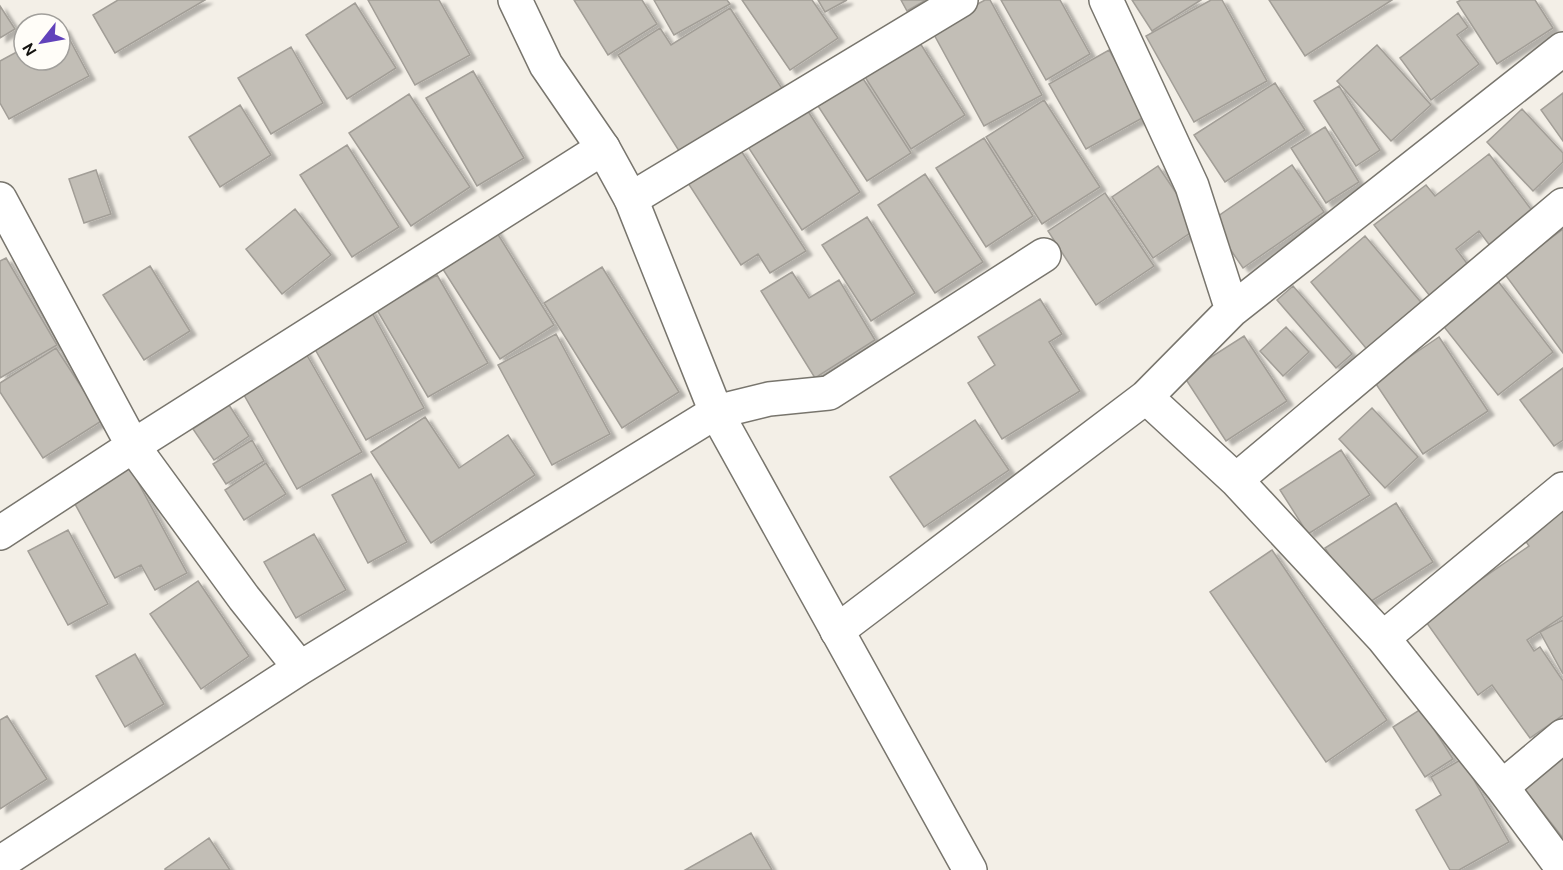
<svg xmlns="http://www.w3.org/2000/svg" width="1563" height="870" viewBox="0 0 1563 870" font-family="Ubuntu,sans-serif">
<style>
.building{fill:#c2beb6;stroke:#a29e97;stroke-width:1.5;filter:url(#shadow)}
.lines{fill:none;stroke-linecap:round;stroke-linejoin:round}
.minor-casing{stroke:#78756d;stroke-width:36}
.tertiary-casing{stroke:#78756d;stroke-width:36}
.minor{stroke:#fff;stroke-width:33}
.tertiary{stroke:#fff;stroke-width:33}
</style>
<defs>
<filter id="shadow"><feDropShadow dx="6" dy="4" stdDeviation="1.5" flood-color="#0004"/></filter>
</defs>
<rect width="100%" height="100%" fill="#f3efe7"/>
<path class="building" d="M 118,0 L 205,0 L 115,53 L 93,15 Z
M 368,0 L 439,0 L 470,55 L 415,85 Z
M 574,0 L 642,0 L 657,24 L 608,55 Z
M 654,0 L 727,0 L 730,4 L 674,35 Z
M 742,0 L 812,0 L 838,38 L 790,70 Z
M 818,0 L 847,0 L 825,12 Z
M 901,0 L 926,0 L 907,11 Z
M 985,0 L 990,0 L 1042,95 L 984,126 L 931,29 Z
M 1001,0 L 1060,0 L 1090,54 L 1046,80 Z
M 1132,0 L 1201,0 L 1152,31 Z
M 1211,0 L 1222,0 L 1267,81 L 1194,122 L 1146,36 Z
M 1269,0 L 1392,0 L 1305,56 Z
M 1461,0 L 1535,0 L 1553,28 L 1497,64 L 1457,2 Z
M 355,3 L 396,68 L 347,99 L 306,35 Z
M 0,6 L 15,29 L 0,38 Z
M 730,8 L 783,90 L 681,154 L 618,55 L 660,28 L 671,45 Z
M 1458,13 L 1468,27 L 1457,35 L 1479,64 L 1431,100 L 1400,58 Z
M 63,27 L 89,76 L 9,119 L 0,103 L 0,61 L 24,48 L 24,60 L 60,60 L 60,29 Z
M 920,43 L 965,115 L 911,149 L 865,77 Z
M 1377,45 L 1431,105 L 1391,141 L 1337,81 Z
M 291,47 L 323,103 L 271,134 L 238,78 Z
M 1109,50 L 1146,116 L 1086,149 L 1049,84 Z
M 473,71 L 524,158 L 477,186 L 426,98 Z
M 862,77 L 911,153 L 867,181 L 818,106 Z
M 1275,83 L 1305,130 L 1225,182 L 1194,135 Z
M 1339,86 L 1380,150 L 1356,166 L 1314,101 Z
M 1563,93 L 1563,141 L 1541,110 Z
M 409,94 L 470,187 L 411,226 L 349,133 Z
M 1044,100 L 1100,187 L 1042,224 L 986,137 Z
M 802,102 L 860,192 L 802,230 L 743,139 Z
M 240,105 L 271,155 L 220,187 L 189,137 Z
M 1522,109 L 1563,153 L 1563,162 L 1533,191 L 1487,142 Z
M 1325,127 L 1359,182 L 1326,203 L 1291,148 Z
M 984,138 L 1033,216 L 986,247 L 936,168 Z
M 347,145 L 399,227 L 352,257 L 300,175 Z
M 740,149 L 806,251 L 770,273 L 758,254 L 741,265 L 688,183 Z
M 1489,154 L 1540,221 L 1497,255 L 1479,231 L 1456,249 L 1472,270 L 1433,300 L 1374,225 L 1426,185 L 1435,196 Z
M 1292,165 L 1324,212 L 1243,268 L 1211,221 Z
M 1158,166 L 1199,227 L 1153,258 L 1112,197 Z
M 96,170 L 111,214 L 84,223 L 69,179 Z
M 925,174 L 983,262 L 935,293 L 878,205 Z
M 1105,193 L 1154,266 L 1096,305 L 1048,231 Z
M 295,209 L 331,255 L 282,294 L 246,249 Z
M 867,217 L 915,293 L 871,321 L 822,245 Z
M 494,228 L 554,325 L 500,359 L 439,263 Z
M 1563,229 L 1563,353 L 1504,273 Z
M 1365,236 L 1425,307 L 1370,353 L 1311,282 Z
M 6,258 L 57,345 L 0,378 L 0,261 Z
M 150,266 L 190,331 L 144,360 L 103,295 Z
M 602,267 L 679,392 L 622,428 L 544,303 Z
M 792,272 L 809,298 L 839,280 L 875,340 L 815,378 L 761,291 Z
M 437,275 L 488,363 L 428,397 L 377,310 Z
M 1497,280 L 1553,352 L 1498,395 L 1441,323 Z
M 1293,286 L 1352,354 L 1336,368 L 1277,300 Z
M 1040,299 L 1062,334 L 1049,342 L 1080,391 L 1002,439 L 968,383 L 995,365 L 978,337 Z
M 370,309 L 424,408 L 366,440 L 311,342 Z
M 1286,327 L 1309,352 L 1283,376 L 1260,351 Z
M 556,334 L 610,434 L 552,465 L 498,365 Z
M 1244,336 L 1287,401 L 1226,441 L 1183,375 Z
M 1439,337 L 1488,411 L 1423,454 L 1374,381 Z
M 56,348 L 103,420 L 43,458 L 0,392 L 0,383 Z
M 304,350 L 362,452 L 297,489 L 239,386 Z
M 1563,368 L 1563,440 L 1554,446 L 1520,400 Z
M 229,405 L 249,436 L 214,460 L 193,429 Z
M 1372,408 L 1418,457 L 1385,488 L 1339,439 Z
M 425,417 L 459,468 L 508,435 L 535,475 L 431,543 L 371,452 Z
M 975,420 L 1009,470 L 924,527 L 890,477 Z
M 252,440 L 264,461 L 226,484 L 213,464 Z
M 1341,450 L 1370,495 L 1308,534 L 1280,490 Z
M 126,460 L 187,573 L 155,590 L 141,565 L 115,578 L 68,491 Z
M 266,463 L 286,494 L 244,520 L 225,490 Z
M 371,474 L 407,542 L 368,563 L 332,495 Z
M 1396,503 L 1433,562 L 1362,607 L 1325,548 Z
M 1563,504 L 1563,616 L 1527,640 L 1534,651 L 1540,647 L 1563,681 L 1563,715 L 1530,738 L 1492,685 L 1478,695 L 1424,619 L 1529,546 L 1521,534 Z
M 68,530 L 108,604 L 68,625 L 28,551 Z
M 314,534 L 346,590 L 296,618 L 264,562 Z
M 1272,550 L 1387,720 L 1326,762 L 1210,592 Z
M 198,581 L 249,656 L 201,689 L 150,614 Z
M 1563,620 L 1563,674 L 1540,632 Z
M 135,654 L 164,704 L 125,727 L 96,676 Z
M 1421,709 L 1453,759 L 1425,777 L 1393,727 Z
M 7,716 L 47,779 L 0,809 L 0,720 Z
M 1563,754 L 1563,838 L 1522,786 Z
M 1462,759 L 1509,842 L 1459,870 L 1450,870 L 1416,810 L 1441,795 L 1431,777 Z
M 751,833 L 772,870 L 685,870 Z
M 209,838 L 230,870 L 165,870 L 165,869 Z"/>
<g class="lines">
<defs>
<path id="minor" d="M 1106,0 L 1192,186 L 1232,310
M 0,199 L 133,446 L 244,598 L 300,668 L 716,412 L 769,399 L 829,393 L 1044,255
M 631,199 L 961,0
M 1146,397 L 1236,480 L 1383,638 L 1502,787 L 1563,869
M 1236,480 L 1563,205
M 0,533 L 133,446 L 603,148
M 837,631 L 1146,397 L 1232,310 L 1563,49
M 1383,638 L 1563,489
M 1502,787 L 1563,736
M 0,863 L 300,668"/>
<path id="tertiary" d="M 515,0 L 546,65 L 603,148 L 631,199 L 716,412 L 970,870"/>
</defs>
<use href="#minor" class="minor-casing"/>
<use href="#tertiary" class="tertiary-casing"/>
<use href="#minor" class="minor"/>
<use href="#tertiary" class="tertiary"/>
</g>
<g transform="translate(42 42) rotate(239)"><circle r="28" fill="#fffdf8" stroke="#a19f9b" stroke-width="1.5"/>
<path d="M0-4.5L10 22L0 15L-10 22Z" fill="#6142bb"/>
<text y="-9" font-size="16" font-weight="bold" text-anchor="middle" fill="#13120f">N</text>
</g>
</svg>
